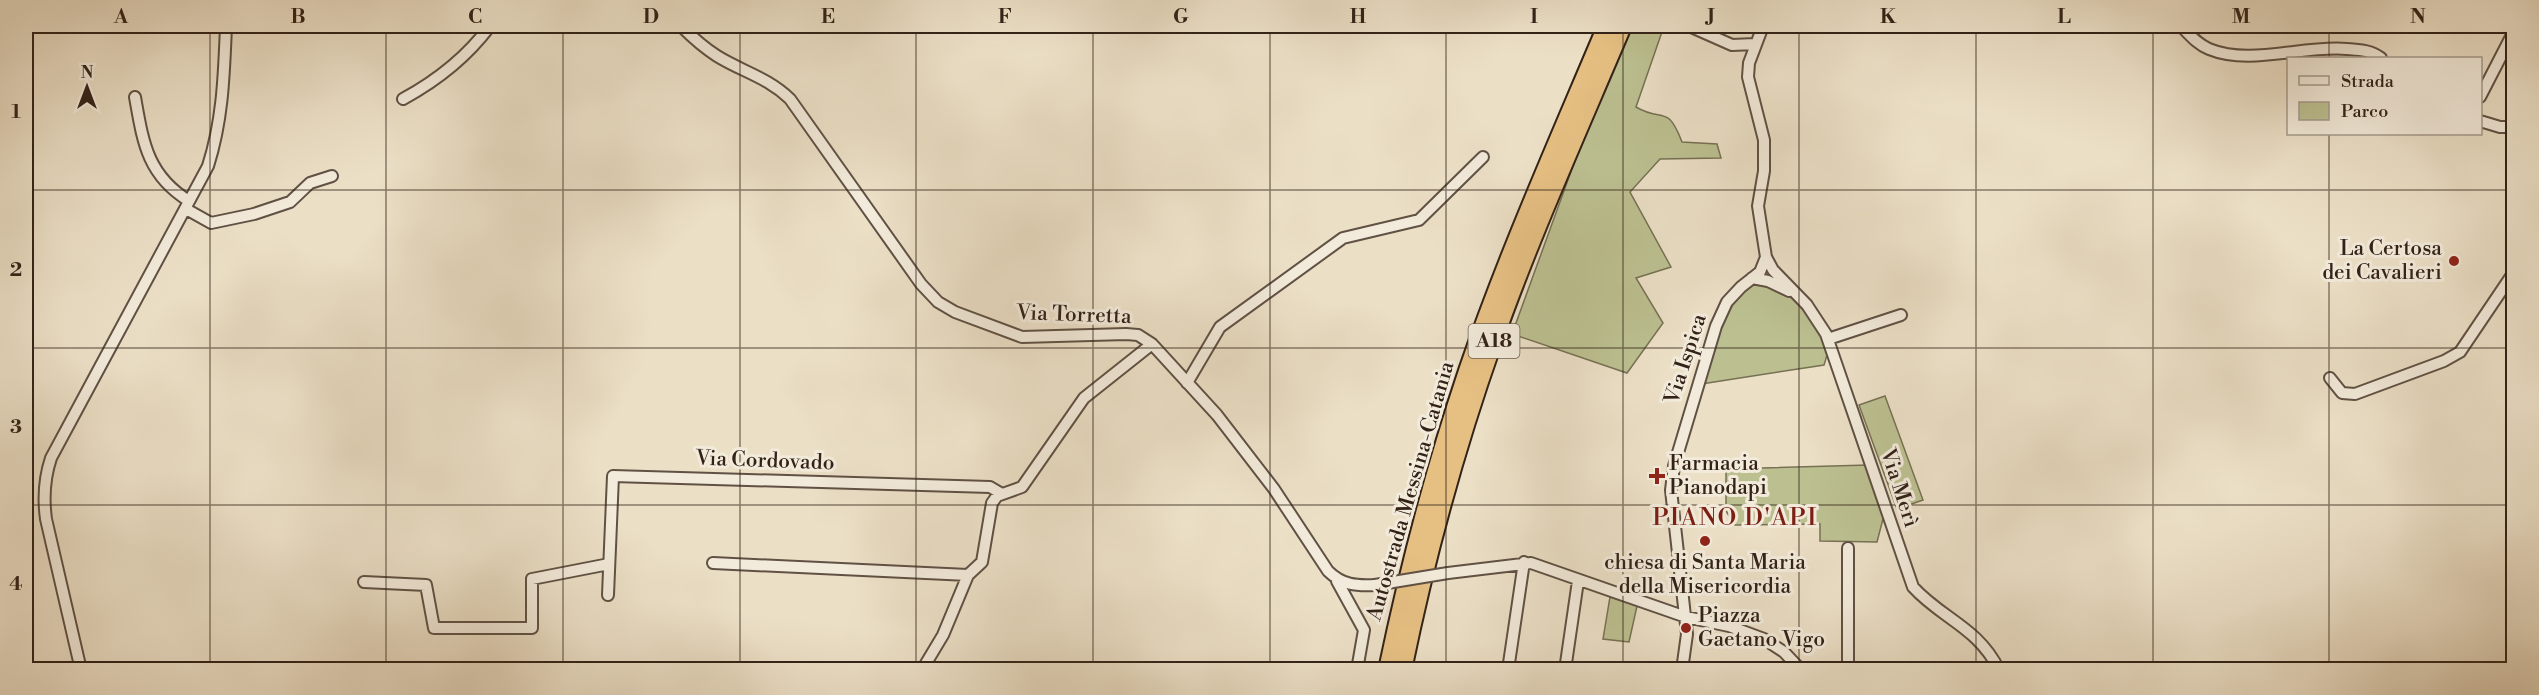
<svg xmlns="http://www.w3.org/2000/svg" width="2539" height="695" viewBox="0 0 2539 695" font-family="'Libre Bodoni',serif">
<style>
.green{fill:#bcc091;stroke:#777154;stroke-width:1.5}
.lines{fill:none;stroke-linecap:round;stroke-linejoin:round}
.minor-casing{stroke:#605144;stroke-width:14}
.highway-casing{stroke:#322218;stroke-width:20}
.minor{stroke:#f2eada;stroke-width:10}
.highway{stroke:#e6c083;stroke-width:16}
.minor-bridge-casing{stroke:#605144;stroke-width:14;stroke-linecap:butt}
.minor-bridge{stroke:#f2eada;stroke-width:10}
.grid{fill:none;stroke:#322218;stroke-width:1.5;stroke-opacity:0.55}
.poi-dot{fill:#8f2418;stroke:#f2eada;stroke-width:2}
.labels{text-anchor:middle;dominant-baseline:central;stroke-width:6;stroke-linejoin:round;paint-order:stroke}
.shield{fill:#f2eada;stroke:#6c5e52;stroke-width:1.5}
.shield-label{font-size:20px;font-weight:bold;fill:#322218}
.poi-label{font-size:21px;fill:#322218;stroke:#f2eada;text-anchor:start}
.street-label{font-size:21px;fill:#322218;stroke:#f2eada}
.quarter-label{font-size:24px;letter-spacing:1.5px;fill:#7a1f14;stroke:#f2eada}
.neatline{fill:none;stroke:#322218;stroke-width:2}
.grid-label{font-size:20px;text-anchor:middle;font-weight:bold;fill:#322218}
</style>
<rect width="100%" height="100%" fill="#ebdfc6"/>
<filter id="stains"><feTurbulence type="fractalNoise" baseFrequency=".00333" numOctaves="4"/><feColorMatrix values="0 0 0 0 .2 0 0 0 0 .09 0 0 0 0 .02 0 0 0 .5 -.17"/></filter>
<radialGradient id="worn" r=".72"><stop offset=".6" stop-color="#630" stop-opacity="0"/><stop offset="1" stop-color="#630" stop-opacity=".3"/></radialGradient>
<path class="green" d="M 1631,26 L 1664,26 L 1636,107 C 1663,123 1667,103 1682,142 L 1717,144 L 1721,158 L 1660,159 L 1630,192 L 1671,267 L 1636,278 L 1663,323 L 1627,373 L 1512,334 L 1589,122 Z
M 1755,284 C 1784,287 1805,304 1819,329 C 1823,335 1827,343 1827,351 C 1828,355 1825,361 1824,365 L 1701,384 C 1713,349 1720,303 1755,284 Z
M 1885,396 L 1923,500 L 1897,509 L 1859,405 Z
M 1868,465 L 1884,515 L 1877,542 L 1820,541 L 1820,524 L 1735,525 L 1726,511 L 1726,469 Z
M 1610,597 L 1637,606 L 1629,642 L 1603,639 Z"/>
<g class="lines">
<defs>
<path id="minor" d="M 681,26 C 692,37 703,47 717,56 C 743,72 767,77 790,99 L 921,284 L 938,302 L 955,312 L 1022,337 L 1126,334 L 1138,335 L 1152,344 L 1217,415 L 1274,489 L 1328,571 C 1342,585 1356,586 1375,585
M 1689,26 L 1732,45 L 1755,44
M 2181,26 C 2190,35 2197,44 2209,49 C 2250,66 2303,45 2347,49 C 2360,50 2370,50 2381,58
M 135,97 C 143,142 147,175 189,201
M 2480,97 L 2514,31
M 403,99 C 438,80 466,58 490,26
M 2480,121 L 2500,127 L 2514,127
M 186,209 L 211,223 L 254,214 L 290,202 L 310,183 L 332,176
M 1766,257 L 1773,270 L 1807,305 L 1826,334 L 1913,587 C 1942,619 1978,627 1999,670
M 1752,278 L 1768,281 L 1789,291
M 1828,339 L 1901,315
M 2330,378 L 2342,393 L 2355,394 L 2444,361 L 2460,352 L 2514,272
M 1187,383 L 1220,327 L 1343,238 L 1419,220 L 1483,157
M 1848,548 L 1848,670
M 713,563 L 968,575
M 1448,573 L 1531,563 L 1686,617 L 1729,626 L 1764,639 L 1784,652 L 1801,670
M 1337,581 L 1364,630 L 1357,670
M 364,582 L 426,585 L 434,628 L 532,628 L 532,579 L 609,564
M 608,595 L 613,476 L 990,487 L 1002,494
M 1477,669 L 1482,670
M 81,670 L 46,519 C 43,497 44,479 51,458 L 208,166 C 223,119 224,74 226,26
M 922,670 L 943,635 L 968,575 L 982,562 L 992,503 L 997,496 L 1022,487 L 1084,398 L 1152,344
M 1508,670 L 1524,562
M 1565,670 L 1578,581
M 1682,670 L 1687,634 L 1671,490 L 1674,466 L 1716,326 L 1727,302 L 1741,287 L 1760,272 L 1766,257 L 1758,206 L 1764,171 L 1764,140 L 1748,77 L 1749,63 L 1763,26"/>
<path id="highway" d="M 1387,670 C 1408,569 1434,469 1467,371 C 1507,254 1558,140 1606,26
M 1403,670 C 1426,558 1456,448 1494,341 C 1532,234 1579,130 1623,26"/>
</defs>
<use href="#minor" class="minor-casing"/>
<use href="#highway" class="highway-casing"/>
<use href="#minor" class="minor"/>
<use href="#highway" class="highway"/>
<defs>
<path id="minor-bridge" d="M 1375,585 L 1448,573"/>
</defs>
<use href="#minor-bridge" class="minor-bridge-casing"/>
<use href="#minor-bridge" class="minor-bridge"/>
</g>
<path class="grid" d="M 210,26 L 210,670M 386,26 L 386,670M 563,26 L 563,670M 740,26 L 740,670M 916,26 L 916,670M 1093,26 L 1093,670M 1270,26 L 1270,670M 1446,26 L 1446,670M 1623,26 L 1623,670M 1799,26 L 1799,670M 1976,26 L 1976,670M 2153,26 L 2153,670M 2329,26 L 2329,58M 2329,134 L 2329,670M 26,190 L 2514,190M 26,348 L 2514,348M 26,505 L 2514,505"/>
<g class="poi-dot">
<circle cx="2454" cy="261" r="6"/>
<path d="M1654 467h6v6h6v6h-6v6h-6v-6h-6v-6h6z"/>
<circle cx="1705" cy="541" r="6"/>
<circle cx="1686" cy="628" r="6"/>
</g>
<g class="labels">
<rect class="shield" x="1468.5" y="324" width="51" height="34" rx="4.5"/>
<g class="shield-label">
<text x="1494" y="341">A18</text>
</g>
<g class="poi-label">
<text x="2442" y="249" text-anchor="end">La Certosa<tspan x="2442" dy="24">dei Cavalieri</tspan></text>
<text x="1669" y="464">Farmacia<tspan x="1669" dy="24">Pianodapi</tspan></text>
<text x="1705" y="563" text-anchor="middle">chiesa di Santa Maria<tspan x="1705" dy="24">della Misericordia</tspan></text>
<text x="1698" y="616">Piazza<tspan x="1698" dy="24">Gaetano Vigo</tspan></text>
</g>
<g class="street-label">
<text transform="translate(1074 315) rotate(2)">Via Torretta</text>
<text transform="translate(1686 359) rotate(-72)">Via Ispica</text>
<text transform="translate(765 461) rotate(2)">Via Cordovado</text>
<text transform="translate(1899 488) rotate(72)">Via Merì</text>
<text transform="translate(1411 491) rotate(-74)">Autostrada Messina-Catania</text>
</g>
<g class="quarter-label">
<text x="1735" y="518">PIANO D'API</text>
</g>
</g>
<rect width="2539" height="695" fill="none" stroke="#ebdfc6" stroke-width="66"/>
<rect x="2287" y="57" width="195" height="78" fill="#f2eada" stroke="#a59a8c" stroke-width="1.5"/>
<rect x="2299" y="76" width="30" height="9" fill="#f2eada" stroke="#a59a8c" stroke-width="1.5"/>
<text x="2341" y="87" font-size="18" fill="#322218">Strada</text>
<rect x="2299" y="102" width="30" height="18" fill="#bcc091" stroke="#a59a8c" stroke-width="1.5"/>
<text x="2341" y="117" font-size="18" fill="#322218">Parco</text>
<g transform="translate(87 87)" stroke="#f2eada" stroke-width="4.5" paint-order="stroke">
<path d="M0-4.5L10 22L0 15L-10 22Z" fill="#322218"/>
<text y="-9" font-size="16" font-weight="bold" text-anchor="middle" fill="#322218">N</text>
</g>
<rect x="33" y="33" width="2473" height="629" class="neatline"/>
<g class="grid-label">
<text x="121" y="23">A</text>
<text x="298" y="23">B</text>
<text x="475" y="23">C</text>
<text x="651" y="23">D</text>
<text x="828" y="23">E</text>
<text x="1005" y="23">F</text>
<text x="1181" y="23">G</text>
<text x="1358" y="23">H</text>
<text x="1534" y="23">I</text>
<text x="1711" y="23">J</text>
<text x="1888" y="23">K</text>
<text x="2064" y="23">L</text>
<text x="2241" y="23">M</text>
<text x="2418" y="23">N</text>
<text x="16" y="118">1</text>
<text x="16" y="276">2</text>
<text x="16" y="433">3</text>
<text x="16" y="590">4</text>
</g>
<rect width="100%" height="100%" filter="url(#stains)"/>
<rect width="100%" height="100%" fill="url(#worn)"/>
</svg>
